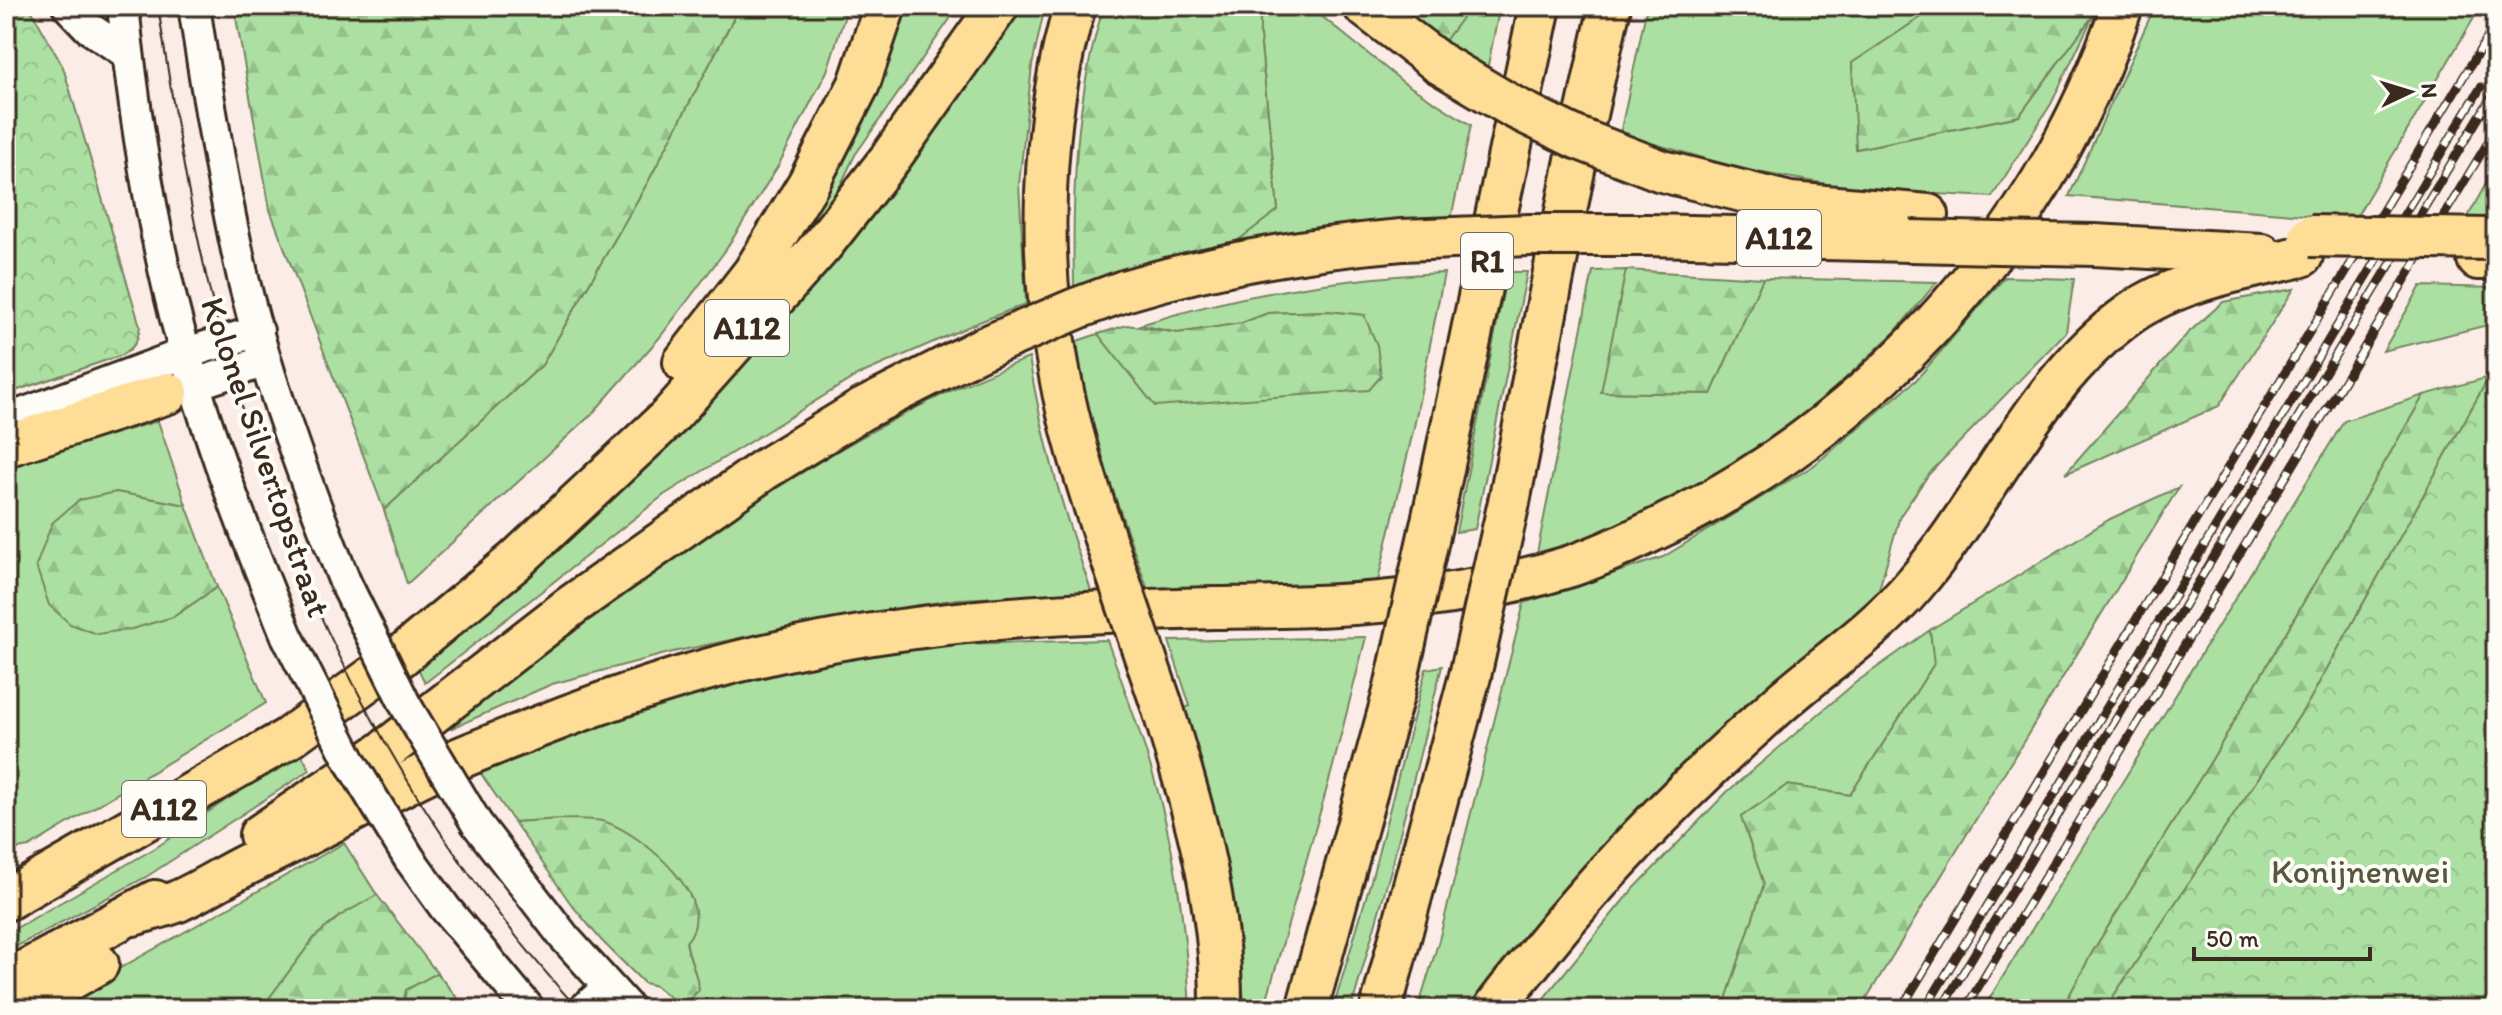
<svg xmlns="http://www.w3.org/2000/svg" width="2502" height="1015" viewBox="0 0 2502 1015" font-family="Itim,sans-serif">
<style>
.grass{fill:#ace0a2;stroke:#748560;stroke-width:2}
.forest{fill:url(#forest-firs);stroke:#748560;stroke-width:2}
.park{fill:url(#park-crowns);stroke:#748560;stroke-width:2}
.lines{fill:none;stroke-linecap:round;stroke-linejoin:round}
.secondary-casing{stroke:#3b2a1e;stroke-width:36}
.highway-casing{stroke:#3b2a1e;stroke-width:46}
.secondary{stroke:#fdfcf7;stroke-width:30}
.highway{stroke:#fedd96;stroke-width:40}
.tram{stroke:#3b2a1e;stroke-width:2}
.rail-casing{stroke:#3b2a1e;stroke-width:9}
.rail{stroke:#fdfcf7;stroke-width:6;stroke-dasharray:18;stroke-linecap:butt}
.secondary-bridge-casing{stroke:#3b2a1e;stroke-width:36;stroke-linecap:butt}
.highway-bridge-casing{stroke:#3b2a1e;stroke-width:46;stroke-linecap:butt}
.secondary-bridge{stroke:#fdfcf7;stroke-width:30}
.highway-bridge{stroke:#fedd96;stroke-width:40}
.labels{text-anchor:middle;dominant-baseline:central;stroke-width:8;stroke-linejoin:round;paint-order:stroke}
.shield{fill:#fdfcf7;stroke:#75695f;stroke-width:2}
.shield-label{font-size:32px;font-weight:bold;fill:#3b2a1e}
.street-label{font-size:34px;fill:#3b2a1e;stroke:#fdfcf7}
.park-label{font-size:34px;fill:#57583f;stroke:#fdfcf7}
</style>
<defs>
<pattern id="forest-firs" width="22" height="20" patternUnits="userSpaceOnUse" patternTransform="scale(2)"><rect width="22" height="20" fill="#ace0a2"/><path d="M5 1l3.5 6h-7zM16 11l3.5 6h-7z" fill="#95c08b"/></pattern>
<pattern id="park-crowns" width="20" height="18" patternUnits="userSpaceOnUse" patternTransform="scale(2)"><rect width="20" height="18" fill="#ace0a2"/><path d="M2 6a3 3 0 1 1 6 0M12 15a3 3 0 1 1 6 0" fill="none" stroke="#95c08b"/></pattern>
</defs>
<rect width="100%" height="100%" fill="#fcece8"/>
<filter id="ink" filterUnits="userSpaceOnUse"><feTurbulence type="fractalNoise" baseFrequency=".0125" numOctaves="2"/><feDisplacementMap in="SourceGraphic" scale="16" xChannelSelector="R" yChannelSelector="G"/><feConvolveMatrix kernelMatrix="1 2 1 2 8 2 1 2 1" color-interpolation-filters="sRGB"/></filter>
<g filter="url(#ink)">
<path class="grass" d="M 740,6 L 848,6 L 827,71 L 778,166 L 725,251 L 660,337 L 592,414 L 407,584 L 384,510 L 542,365 L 649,180 Z
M 894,6 L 959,6 L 855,155 L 832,203 L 759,293 Z
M 1019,6 L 1045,6 L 1032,66 L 1019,184 L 1026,304 L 979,322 L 856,376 L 664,495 L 425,683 L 415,662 L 830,262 L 983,64 Z
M 1260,6 L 1309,6 L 1403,82 L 1471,125 L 1451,219 L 1233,244 L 1278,209 L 1260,37 Z
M 1470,6 L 1500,6 L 1487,70 L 1444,42 Z
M 1647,6 L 1938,6 L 1852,63 L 1857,149 L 2019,116 L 2094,14 L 2051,104 L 1992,197 L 1862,190 L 1745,170 L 1620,134 Z
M 2155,6 L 2481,6 L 2355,219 L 2069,196 Z
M 2496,165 L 2496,225 L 2464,224 Z
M 1626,270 L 1602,392 L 1711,394 L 1763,278 L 1937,282 L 1895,332 L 1807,414 L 1730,470 L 1632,518 L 1536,558 L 1593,271 Z
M 1507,272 L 1527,272 L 1475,529 L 1456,532 Z
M 1444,273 L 1414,427 L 1376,589 L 1149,593 L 1088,420 L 1077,341 L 1098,334 L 1155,406 L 1364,315 L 1328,311 L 1268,313 L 1242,323 L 1178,333 L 1140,325 C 1238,294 1341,278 1444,273 Z
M 2005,277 L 2074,279 L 2066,332 L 1929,474 L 1900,516 L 1873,610 L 1721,729 L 1616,834 L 1540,922 L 1474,1009 L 1418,1009 L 1439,940 L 1524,603 L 1663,557 L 1813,466 L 1916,380 Z
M 2421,286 L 2496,288 L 2496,323 L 2383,351 Z
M 1029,358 C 1043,442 1063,512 1092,593 L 957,599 L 811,623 L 673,652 L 552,684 L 450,729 L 440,712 C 519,659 598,605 678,552 C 790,478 902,405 1029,358 Z
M 2424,395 L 2213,758 L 2093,951 L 2062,1009 L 1983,1009 L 2344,421 Z
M 158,421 L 186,505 L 116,492 L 173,617 L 217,587 L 266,703 L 29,847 L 6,851 L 6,465 Z
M 1930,630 L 1934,664 L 1850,795 L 1787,785 L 1741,817 L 1764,884 L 1723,1009 L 1535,1009 L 1626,897 L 1727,792 L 1855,683 Z
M 1366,637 L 1332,770 L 1264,1009 L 1244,1009 C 1244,989 1240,968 1238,948 C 1229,865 1208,787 1184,708 L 1190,706 L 1169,641 Z
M 1107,640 C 1122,682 1138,725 1151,768 C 1175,845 1186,928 1190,1009 L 679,1009 L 699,990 C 697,973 689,959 686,941 L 562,819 L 514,822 L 475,765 L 746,675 L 899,649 L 957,644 Z
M 1442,666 L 1390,873 L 1351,1009 L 1333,1009 L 1372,877 L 1426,669 Z
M 299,750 L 310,770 L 146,877 L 6,952 L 6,934 L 157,847 Z
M 344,843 L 377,895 L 340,916 L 315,937 L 261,1009 L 47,1009 Z
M 433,968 L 466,1009 L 402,1009 L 406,990 Z"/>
<path class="forest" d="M 234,6 L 740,6 L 649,180 L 542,365 L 384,510 L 270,210 Z
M 1104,6 L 1260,6 L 1260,37 L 1278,210 L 1233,244 L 1146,263 L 1074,287 C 1072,194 1075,96 1104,6 Z
M 1396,6 L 1470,6 L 1470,7 L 1444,42 Z
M 1938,6 L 2096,6 L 2094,14 L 2019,116 L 1856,149 L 1852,63 Z
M 1626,270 L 1763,278 L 1711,394 L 1601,392 Z
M 2294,289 L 2219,406 L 2065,474 L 2187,334 L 2223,302 Z
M 1328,311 L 1364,315 L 1377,345 L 1381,376 L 1369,390 L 1155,406 L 1098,334 L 1127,325 L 1178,333 L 1242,323 L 1268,313 Z
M 2489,377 L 2308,703 L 2105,1009 L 2062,1009 L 2093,951 L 2213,758 L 2424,395 Z
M 2179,487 L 1860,1009 L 1723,1009 L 1764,884 L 1741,817 L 1787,785 L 1850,795 L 1934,664 L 1930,630 L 2110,519 Z
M 116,492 L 186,505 L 217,587 L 173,617 L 132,629 L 97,634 L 70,624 L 49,605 L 36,566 L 52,523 L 79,500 Z
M 562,819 C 576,820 594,818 606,822 C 643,835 723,901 686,942 C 689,959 697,973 699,990 L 681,1007 L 656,986 L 644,983 L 601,940 L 571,904 L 514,822 Z
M 377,895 L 437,973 L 406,990 L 402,1009 L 261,1009 L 315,937 L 340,916 Z"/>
<path class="park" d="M 6,6 L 29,6 L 63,67 L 140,326 C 138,341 135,347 122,355 L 6,394 Z
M 2496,376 L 2496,1009 L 2105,1009 L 2308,703 L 2489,377 Z"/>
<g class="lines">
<defs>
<path id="secondary" d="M 68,6 L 89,28 L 128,54
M 123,6 C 133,104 148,203 171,299 C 199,414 242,527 287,636
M 194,6 C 208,98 223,191 244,282 C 269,384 306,484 345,582
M 177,390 L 266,361
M 6,420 L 186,353 L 258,331
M 477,824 L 564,937 L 629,1009
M 409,858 L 445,908 L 529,1009
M 584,1009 L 609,987"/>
<path id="highway" d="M 1075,6 C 1041,119 1037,261 1060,376 C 1070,431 1087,483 1104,536
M 1364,6 L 1439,63
M 1662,171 L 1790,203 L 1928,215
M 1647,235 L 1910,241
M 2094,245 L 2262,254
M 2478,259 L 2496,259
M 1124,291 C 1214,264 1308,248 1402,240
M 684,362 L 754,272 L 808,184 L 859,84 L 885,6
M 6,446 L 168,393
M 1509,502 L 1576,160 L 1610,6
M 1433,517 L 1540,6
M 1161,703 C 1192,803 1222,903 1221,1009
M 260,835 L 383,752 L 571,606 L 765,469 L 861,410 L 981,349
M 6,900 L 287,739 L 396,660 L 515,561 L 669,417 L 823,244 L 889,160 L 998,6
M 133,915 C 148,910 164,907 178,901 C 203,890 225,875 250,863 C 302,838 353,811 405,784 C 446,762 490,746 533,729 C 609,699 685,673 765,655 C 912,620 1064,612 1214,608 C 1284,607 1353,607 1423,597 C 1472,591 1523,581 1571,566 C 1607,554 1642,536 1677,519 C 1884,413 2049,228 2122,6
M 6,981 L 155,901
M 17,1009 L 98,964
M 1307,1009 L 1394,692
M 1381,1009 L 1470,676
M 1494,1009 C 1509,987 1527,968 1543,947 C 1614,859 1693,780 1778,705 C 1823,665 1875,631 1914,585 C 1990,497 2035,381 2131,313 C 2178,280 2248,269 2302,256"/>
</defs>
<use href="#secondary" class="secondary-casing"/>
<use href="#highway" class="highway-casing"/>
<use href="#secondary" class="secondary"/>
<use href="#highway" class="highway"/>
<path class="tram" d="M 158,6 C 176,126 195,245 228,361 C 295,602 410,824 578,1009"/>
<defs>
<path id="rail" d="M 1901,1009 L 2496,23
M 1925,1009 L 2481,87
M 1941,1009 L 2493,94
M 1965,1009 L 2496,129"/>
</defs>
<use href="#rail" class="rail-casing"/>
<use href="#rail" class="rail"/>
<defs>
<path id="secondary-bridge" d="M 345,582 L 406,706 L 477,824
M 287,636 L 351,763 L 409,858"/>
<path id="highway-bridge" d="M 1439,63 L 1513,107 L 1577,138 L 1662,171
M 2310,236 L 2490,239
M 1402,240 L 1530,235 L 1647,235
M 1910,241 L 2094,245
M 981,349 L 1078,308 L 1124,291
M 1104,536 L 1161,703
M 1470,676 L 1509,502
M 1394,692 L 1433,517"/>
</defs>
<use href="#secondary-bridge" class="secondary-bridge-casing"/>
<use href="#highway-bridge" class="highway-bridge-casing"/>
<use href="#secondary-bridge" class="secondary-bridge"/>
<use href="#highway-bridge" class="highway-bridge"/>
</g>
</g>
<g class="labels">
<g class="shield">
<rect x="1737" y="210" width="84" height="56" rx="6"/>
<rect x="1461" y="233" width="52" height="56" rx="6"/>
<rect x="705" y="300" width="84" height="56" rx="6"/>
<rect x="122" y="781" width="84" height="56" rx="6"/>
</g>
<g class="shield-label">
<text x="1779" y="238">A112</text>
<text x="1487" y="261">R1</text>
<text x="747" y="328">A112</text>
<text x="164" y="809">A112</text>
</g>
<g class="street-label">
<text transform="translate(266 457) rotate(71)">Kolonel Silvertopstraat</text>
</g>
<g class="park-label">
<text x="2360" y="871">Konijnenwei</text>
</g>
</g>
<rect width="2502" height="1015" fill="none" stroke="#fdfcf7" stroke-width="32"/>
<rect x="16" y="16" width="2470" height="983" fill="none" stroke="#3b2a1e" stroke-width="3" filter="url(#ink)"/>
<g transform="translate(2410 92) rotate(86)" stroke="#fdfcf7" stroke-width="6" paint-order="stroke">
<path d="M0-6L14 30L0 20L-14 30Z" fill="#3b2a1e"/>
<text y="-12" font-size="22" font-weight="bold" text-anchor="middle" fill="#3b2a1e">N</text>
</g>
<path d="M2194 947v12h176v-12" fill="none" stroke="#3b2a1e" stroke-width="4"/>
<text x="2206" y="947" font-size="24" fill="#3b2a1e" stroke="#fdfcf7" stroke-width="6" paint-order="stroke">50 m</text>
</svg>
